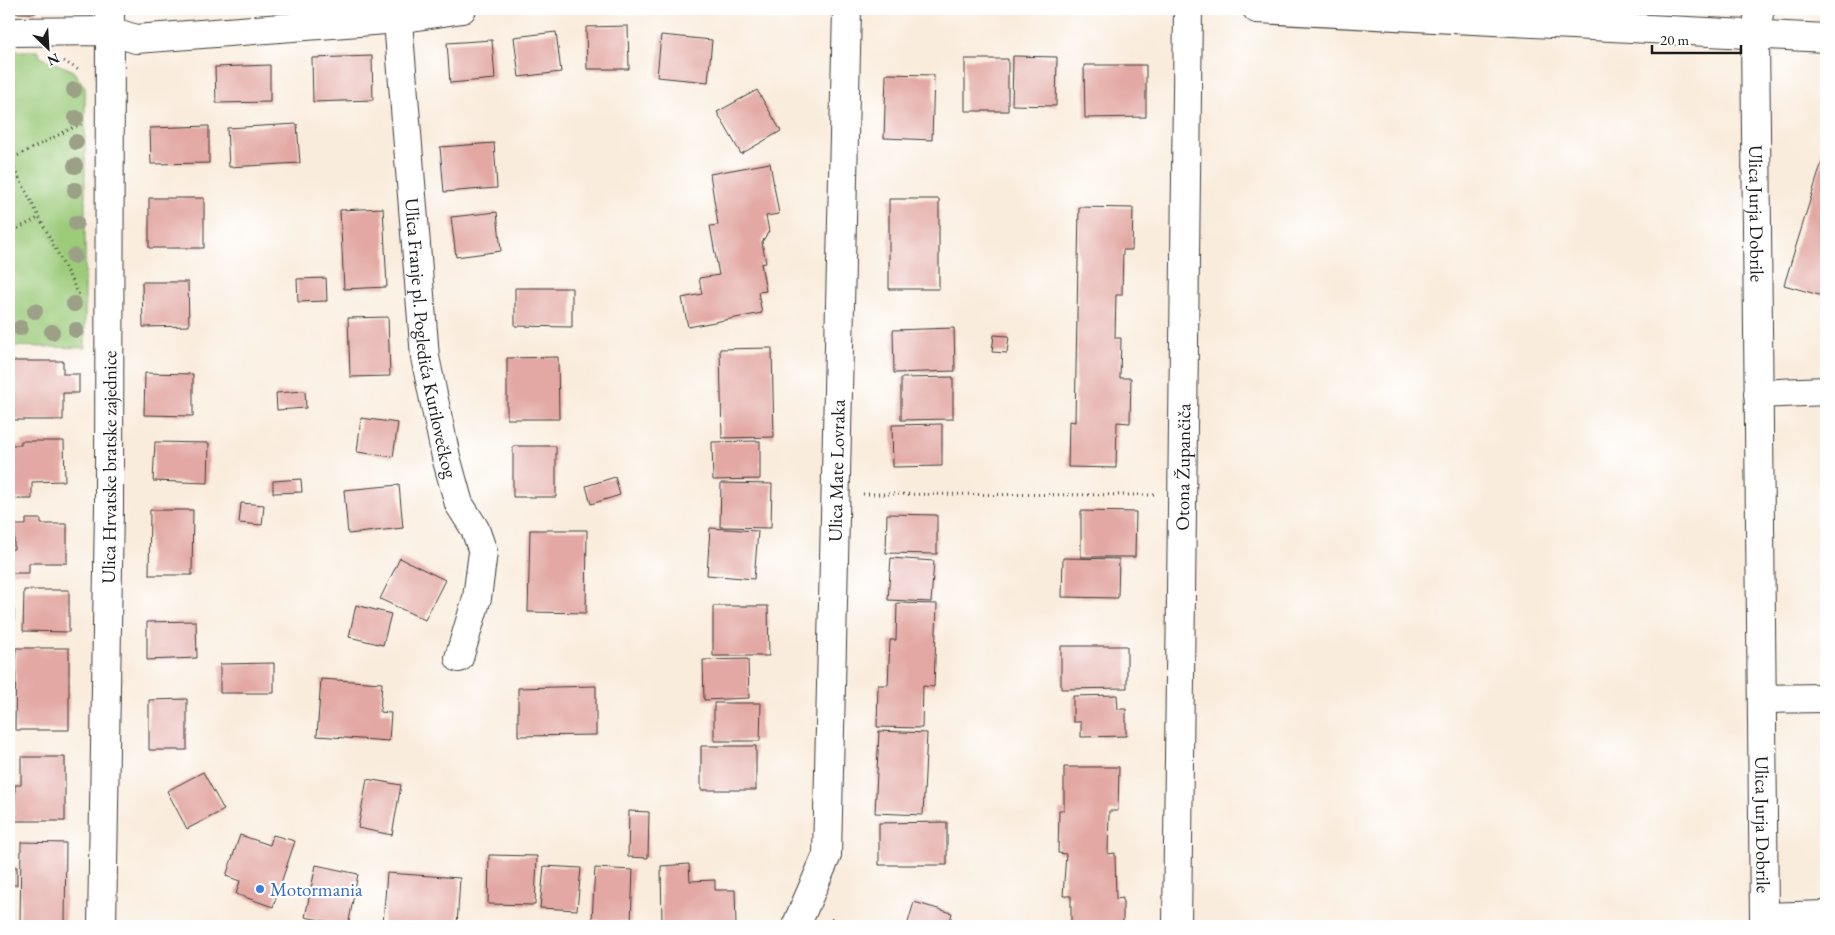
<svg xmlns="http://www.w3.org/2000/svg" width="1835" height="935" viewBox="0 0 1835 935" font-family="'EB Garamond',serif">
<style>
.green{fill:#9ccb7a;stroke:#5c744b}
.building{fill:#e3a8a3}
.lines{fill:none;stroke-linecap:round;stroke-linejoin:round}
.minor-casing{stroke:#3d3b39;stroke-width:30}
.tertiary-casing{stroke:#3d3b39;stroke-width:30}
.path{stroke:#3d3b39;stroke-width:3;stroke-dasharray:1 4;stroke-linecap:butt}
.minor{stroke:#fff;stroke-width:28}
.tertiary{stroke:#fff;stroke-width:28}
.tree{fill:#9ca087}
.shop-dot{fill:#3f7fe0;stroke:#fff;stroke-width:2}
.labels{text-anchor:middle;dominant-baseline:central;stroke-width:4.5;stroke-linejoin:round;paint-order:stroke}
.street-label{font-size:19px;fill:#1c1c1c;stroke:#fff}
.shop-label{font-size:19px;fill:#366cbe;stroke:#fff;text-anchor:start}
</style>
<rect width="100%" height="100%" fill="#fff"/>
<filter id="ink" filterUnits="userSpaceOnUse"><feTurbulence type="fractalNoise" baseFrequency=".02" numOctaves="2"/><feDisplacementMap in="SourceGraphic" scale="10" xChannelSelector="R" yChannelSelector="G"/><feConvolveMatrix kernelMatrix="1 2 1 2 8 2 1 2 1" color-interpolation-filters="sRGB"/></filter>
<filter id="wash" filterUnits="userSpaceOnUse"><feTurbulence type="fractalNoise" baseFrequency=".0096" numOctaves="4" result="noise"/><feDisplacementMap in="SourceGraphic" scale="20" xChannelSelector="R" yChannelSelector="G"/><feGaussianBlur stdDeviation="1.12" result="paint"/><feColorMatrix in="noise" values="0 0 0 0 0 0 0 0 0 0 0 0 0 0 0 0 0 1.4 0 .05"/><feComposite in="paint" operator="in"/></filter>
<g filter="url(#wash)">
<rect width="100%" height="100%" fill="#f9ecdc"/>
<path class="green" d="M 9,51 L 39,51 L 40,57 L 72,70 L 85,87 L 85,348 L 9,346 Z"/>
<g id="blocks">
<path class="building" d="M 9,9 L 36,9 L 36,13 L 9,13 Z
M 628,26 L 629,69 L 587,69 L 586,27 Z
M 556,32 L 561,72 L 519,77 L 514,37 Z
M 661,35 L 712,40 L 708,82 L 657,77 Z
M 492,40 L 495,79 L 450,83 L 447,43 Z
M 372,56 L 373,100 L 313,102 L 312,58 Z
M 1013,56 L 1057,57 L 1056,106 L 1012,105 Z
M 965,59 L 1008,59 L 1008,111 L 965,111 Z
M 270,65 L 270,102 L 216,103 L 215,67 Z
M 1084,65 L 1146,65 L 1146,117 L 1085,118 Z
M 886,74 L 934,75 L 932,140 L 884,138 Z
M 757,90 L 781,131 L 741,154 L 717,112 Z
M 297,124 L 300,163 L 229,167 L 227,128 Z
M 209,126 L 209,163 L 151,164 L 150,128 Z
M 494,143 L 497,188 L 444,192 L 440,147 Z
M 1824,155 L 1826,155 L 1826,297 L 1784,285 Z
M 770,163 L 779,214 L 766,216 L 769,231 L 762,242 L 766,263 L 761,264 L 766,291 L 758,292 L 762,313 L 688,327 L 682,298 L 702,294 L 699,278 L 719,275 L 710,226 L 718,225 L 710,174 Z
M 149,198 L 204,198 L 204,248 L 149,248 Z
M 889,199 L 939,199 L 939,289 L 889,289 Z
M 1079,207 L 1133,208 L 1132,250 L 1123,250 L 1122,295 L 1116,295 L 1115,338 L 1121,338 L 1120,378 L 1131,378 L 1130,423 L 1117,422 L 1116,468 L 1068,467 L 1069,421 L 1075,422 Z
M 383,208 L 387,287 L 344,289 L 340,210 Z
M 497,212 L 501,251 L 456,257 L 451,217 Z
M 326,278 L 327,301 L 298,302 L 297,279 Z
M 142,282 L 188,282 L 189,326 L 143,327 Z
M 515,288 L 572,288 L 572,327 L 515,326 Z
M 388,317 L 390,376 L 350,377 L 348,318 Z
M 954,328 L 955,371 L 894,373 L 893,330 Z
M 994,335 L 1009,336 L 1007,353 L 992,352 Z
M 772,348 L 774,437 L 722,438 L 720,349 Z
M 558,357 L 559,419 L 507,419 L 507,358 Z
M 9,361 L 63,361 L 63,374 L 79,374 L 79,393 L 63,393 L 63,420 L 9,420 Z
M 145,373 L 193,374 L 193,416 L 144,415 Z
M 953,377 L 953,419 L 901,420 L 901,378 Z
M 305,391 L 306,408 L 277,410 L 276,393 Z
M 361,418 L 398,423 L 393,457 L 357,452 Z
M 942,424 L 942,466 L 893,467 L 892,425 Z
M 21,441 L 64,441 L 65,481 L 32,482 L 32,499 L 9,499 L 9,445 L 21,445 Z
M 760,441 L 760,479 L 713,480 L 712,442 Z
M 155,442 L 209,443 L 208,483 L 153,481 Z
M 513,446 L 556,446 L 556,497 L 513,497 Z
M 615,477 L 620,495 L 591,504 L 586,486 Z
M 301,479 L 302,492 L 273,493 L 273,481 Z
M 721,483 L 772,484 L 771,528 L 720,527 Z
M 399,485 L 403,528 L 348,534 L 344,490 Z
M 241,503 L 264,505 L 262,525 L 239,523 Z
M 150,510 L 193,510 L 192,575 L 149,575 Z
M 1081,511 L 1136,512 L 1135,557 L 1081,557 Z
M 887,514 L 937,515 L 937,554 L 886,553 Z
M 26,519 L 41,519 L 41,524 L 67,524 L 67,563 L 29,563 L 29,573 L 9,573 L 9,549 L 14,549 L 14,525 L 26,525 Z
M 710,528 L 758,531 L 754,579 L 707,575 Z
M 530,530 L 587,530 L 586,613 L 528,612 Z
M 400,558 L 445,580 L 425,620 L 380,599 Z
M 891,558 L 934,561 L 931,602 L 888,600 Z
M 1063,558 L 1119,559 L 1118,598 L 1062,597 Z
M 24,590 L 69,590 L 69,632 L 23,631 Z
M 897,603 L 937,604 L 934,687 L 923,686 L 922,728 L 877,727 L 878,685 L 888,685 L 890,640 L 896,640 Z
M 356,605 L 391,614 L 383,645 L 349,637 Z
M 713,606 L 768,606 L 769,656 L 713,656 Z
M 9,609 L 14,609 L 14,631 L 9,631 Z
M 196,621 L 197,658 L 147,660 L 147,622 Z
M 1061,646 L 1127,646 L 1127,688 L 1061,689 Z
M 16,648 L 69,648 L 69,730 L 15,730 Z
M 748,659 L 749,698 L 704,700 L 703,660 Z
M 274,663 L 274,693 L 220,693 L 220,664 Z
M 321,679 L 382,683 L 380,712 L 391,713 L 389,741 L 317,736 Z
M 596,686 L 596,735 L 518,736 L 518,688 Z
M 1117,695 L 1118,709 L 1126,709 L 1126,736 L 1081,737 L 1081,722 L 1073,722 L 1073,696 Z
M 187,699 L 187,750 L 149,750 L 149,700 Z
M 714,703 L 761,703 L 760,741 L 714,741 Z
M 879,731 L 927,733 L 923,815 L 875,813 Z
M 701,746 L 756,746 L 756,790 L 701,790 Z
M 21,757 L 65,757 L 65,821 L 14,821 L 15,785 L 21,785 Z
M 1064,767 L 1119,767 L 1118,811 L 1109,811 L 1108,854 L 1115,853 L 1116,899 L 1123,898 L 1123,926 L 1071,926 L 1071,896 L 1063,896 L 1066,854 L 1058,853 L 1059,810 L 1064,810 Z
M 203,772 L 224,810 L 187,829 L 167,791 Z
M 367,779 L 401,785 L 392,835 L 358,828 Z
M 629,811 L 649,812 L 648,858 L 628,857 Z
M 947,822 L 947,865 L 879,865 L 879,823 Z
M 240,835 L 270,845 L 273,835 L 295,841 L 273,907 L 236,894 L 240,881 L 226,876 Z
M 21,842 L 66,843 L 65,925 L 23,926 L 23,925 L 20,925 Z
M 489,855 L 537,856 L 535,905 L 488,904 Z
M 689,864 L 690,881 L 715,880 L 715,890 L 735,890 L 736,926 L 662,926 L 661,866 Z
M 316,865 L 358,874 L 348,926 L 305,917 Z
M 544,866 L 581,868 L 577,910 L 540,908 Z
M 9,867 L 17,867 L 17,885 L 9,885 Z
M 595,868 L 633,870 L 631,922 L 592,920 Z
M 387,873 L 460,878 L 457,926 L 383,923 Z
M 914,902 L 952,913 L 949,926 L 907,926 Z"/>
</g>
</g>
<g filter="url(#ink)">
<use href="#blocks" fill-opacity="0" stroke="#3d3b39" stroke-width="1"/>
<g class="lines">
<defs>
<g id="minor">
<path id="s1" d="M 397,9 L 425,357 L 446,457 L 459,504 L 475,529 L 483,552 L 477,598 L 459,658"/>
<path d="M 1257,9 L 1826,38"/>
<path id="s2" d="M 1760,9 L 1755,34 L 1764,917 L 1826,915"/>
<path d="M 9,32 L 110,31 L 136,39 L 398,19 L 462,9"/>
<path d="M 1758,394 L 1826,391"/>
<path d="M 1762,699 L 1826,698"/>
<path id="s3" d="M 796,926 L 827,855 L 847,9"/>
<path id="s4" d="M 1177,926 L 1188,9"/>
</g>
<g id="tertiary">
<path id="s5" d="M 102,926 L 109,508 L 110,9"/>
</g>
</defs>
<use href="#minor" class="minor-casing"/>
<use href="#tertiary" class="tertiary-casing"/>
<path class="path" d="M 64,61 L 80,71
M 9,160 L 82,123
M 10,160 L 79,295
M 9,233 L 38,218
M 863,494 L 1155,495
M 831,919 L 843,926"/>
<use href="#minor" class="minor"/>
<use href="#tertiary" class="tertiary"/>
</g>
<g class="tree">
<circle cx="74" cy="90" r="8"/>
<circle cx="76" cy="118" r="8"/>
<circle cx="76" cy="142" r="8"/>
<circle cx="75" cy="166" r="8"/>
<circle cx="75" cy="190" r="8"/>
<circle cx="76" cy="223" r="8"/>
<circle cx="74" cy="256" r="8"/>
<circle cx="74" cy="304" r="8"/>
<circle cx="35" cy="311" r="8"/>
<circle cx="20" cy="328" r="8"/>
<circle cx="76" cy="330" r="8"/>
<circle cx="52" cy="332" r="8"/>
</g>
</g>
<circle class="shop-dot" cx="260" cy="889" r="5"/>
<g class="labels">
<g class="street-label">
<text stroke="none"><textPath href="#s2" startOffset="205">Ulica Jurja Dobrile</textPath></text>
<text stroke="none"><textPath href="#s1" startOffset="331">Ulica Franje pl. Pogledića Kurilovečkog</textPath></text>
<text stroke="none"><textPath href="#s5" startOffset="459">Ulica Hrvatske bratske zajednice</textPath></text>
<text stroke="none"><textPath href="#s4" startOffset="459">Otona Župančiča</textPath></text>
<text stroke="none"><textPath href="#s3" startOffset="462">Ulica Mate Lovraka</textPath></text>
<text stroke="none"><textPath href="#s2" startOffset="816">Ulica Jurja Dobrile</textPath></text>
</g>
<g class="shop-label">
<text x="270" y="889">Motormania</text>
</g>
</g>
<rect width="1835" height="935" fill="none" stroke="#fff" stroke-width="30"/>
<g transform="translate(48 48) rotate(155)" stroke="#ffffff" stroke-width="4" paint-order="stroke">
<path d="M0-4L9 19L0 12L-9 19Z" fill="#1c1c1c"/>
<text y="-8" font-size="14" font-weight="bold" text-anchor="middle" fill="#1c1c1c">N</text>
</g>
<path d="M1652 45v8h89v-8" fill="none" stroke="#1c1c1c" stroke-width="2.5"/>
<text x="1660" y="45" font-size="15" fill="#1c1c1c" stroke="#ffffff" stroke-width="4" paint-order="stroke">20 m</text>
</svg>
